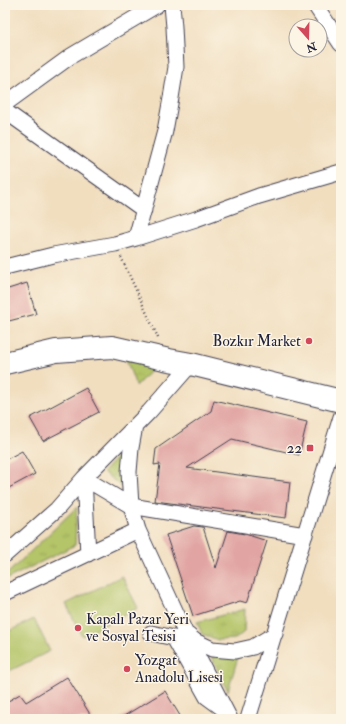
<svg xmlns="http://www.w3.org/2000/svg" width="346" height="724" viewBox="0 0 346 724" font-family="'IM FELL Double Pica',serif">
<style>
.grass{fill:url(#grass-tufts);stroke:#6b7351}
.pitch{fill:#b4c467;stroke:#6b7351}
.building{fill:#e1a4a3}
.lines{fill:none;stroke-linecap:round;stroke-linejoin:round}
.street-casing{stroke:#413e4f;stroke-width:17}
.secondary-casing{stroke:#413e4f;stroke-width:24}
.path{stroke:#413e4f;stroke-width:2.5;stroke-dasharray:1 3;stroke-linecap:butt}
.street{stroke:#fff;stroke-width:15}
.secondary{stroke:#fff;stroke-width:22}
.poi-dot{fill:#d1495b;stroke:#fcf5e5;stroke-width:1.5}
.labels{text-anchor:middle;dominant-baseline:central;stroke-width:3;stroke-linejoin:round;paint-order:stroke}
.poi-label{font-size:15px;fill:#22223b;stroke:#fcf5e5;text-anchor:end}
</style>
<defs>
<pattern id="grass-tufts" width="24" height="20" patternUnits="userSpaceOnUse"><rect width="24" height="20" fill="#b4c467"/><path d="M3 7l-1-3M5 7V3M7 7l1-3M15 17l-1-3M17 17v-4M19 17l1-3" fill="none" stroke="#9aa85a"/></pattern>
</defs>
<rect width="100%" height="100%" fill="#fcf5e5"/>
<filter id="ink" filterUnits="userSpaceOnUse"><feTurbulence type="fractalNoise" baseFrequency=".025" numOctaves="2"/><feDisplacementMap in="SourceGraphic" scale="8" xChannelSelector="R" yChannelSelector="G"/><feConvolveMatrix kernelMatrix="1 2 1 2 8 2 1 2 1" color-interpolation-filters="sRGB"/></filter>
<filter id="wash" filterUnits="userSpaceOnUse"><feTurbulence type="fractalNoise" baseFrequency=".012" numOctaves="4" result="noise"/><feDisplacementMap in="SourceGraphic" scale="16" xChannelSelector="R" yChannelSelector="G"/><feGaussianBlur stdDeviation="0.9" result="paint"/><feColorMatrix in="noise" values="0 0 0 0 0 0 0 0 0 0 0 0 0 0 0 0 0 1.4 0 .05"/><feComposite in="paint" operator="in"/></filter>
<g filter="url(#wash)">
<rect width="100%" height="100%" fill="#f1debf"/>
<path class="grass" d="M 126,359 L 155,366 L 136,386 Z
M 124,449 L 126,490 L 103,472 Z
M 77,507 L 75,545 L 5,580 L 5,576 Z
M 245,609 L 244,632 L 235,639 L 218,640 L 202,634 L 197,622 Z
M 211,656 L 238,657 L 228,691 Z"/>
<path class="pitch" d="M 122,576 L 138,608 L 82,636 L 66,604 Z
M 34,619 L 50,651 L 5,673 L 5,633 Z"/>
<g id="blocks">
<path class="building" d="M 27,283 L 36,314 L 5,322 L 5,290 Z
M 86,388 L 99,412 L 43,441 L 30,418 Z
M 214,400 L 307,422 L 299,455 L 232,439 L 187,468 L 290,482 L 286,518 L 155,501 L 160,464 L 154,465 L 156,449 L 211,411 Z
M 22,451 L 35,474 L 5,490 L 5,460 Z
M 194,526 L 203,527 L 216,568 L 228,531 L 245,534 L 267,541 L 247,603 L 240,601 L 193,616 L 166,535 Z
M 67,677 L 93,719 L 5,719 L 5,703 L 20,694 L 26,702 Z
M 165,691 L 182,719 L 119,719 Z"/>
</g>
</g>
<g filter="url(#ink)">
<use href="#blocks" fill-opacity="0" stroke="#413e4f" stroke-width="1"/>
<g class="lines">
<defs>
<path id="street" d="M 172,5 L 174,27 L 176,67 L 171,98 L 165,131 L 136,238 L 196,219 L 259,196 L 341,172
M 315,5 L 341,44
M 5,104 L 71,56 L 157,5
M 5,111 L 144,210
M 5,267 L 53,255 L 115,244 L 136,238
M 135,426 L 131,448 L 129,472 L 131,506 L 305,535
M 88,554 L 84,478 L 131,506 L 138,530 L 185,632 L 230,719
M 5,555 L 57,509 L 84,478 L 149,412 L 191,364
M 5,593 L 138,530
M 151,633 L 174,638 L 207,697 L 222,708
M 188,635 L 195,641 L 212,649 L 235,651 L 253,647 L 275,634
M 248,719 L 341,417"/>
<path id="secondary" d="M 5,363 L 56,351 L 112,347 L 169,360 L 191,364 L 341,401"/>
</defs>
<use href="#street" class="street-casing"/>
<use href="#secondary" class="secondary-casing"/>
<path class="path" d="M 121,257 L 159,340"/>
<use href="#street" class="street"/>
<use href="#secondary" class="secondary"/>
</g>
</g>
<g class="poi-dot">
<circle cx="309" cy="341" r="4"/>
<rect x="306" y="444" width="8" height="8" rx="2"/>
<circle cx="78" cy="628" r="4"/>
<circle cx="127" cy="669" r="4"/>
</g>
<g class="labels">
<g class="poi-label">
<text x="301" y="341">Bozkır Market</text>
<text x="302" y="448">22</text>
<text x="86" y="619" text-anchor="start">Kapalı Pazar Yeri<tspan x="86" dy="17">ve Sosyal Tesisi</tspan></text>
<text x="135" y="660" text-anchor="start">Yozgat<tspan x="135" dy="17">Anadolu Lisesi</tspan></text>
</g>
</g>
<rect width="346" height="724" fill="none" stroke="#fcf5e5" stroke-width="20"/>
<g transform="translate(308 38) rotate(160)"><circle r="19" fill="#fcf5e5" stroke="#a5a1a1"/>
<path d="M0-3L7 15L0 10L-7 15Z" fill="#d1495b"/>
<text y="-6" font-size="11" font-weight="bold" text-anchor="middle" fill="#22223b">N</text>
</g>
</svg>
